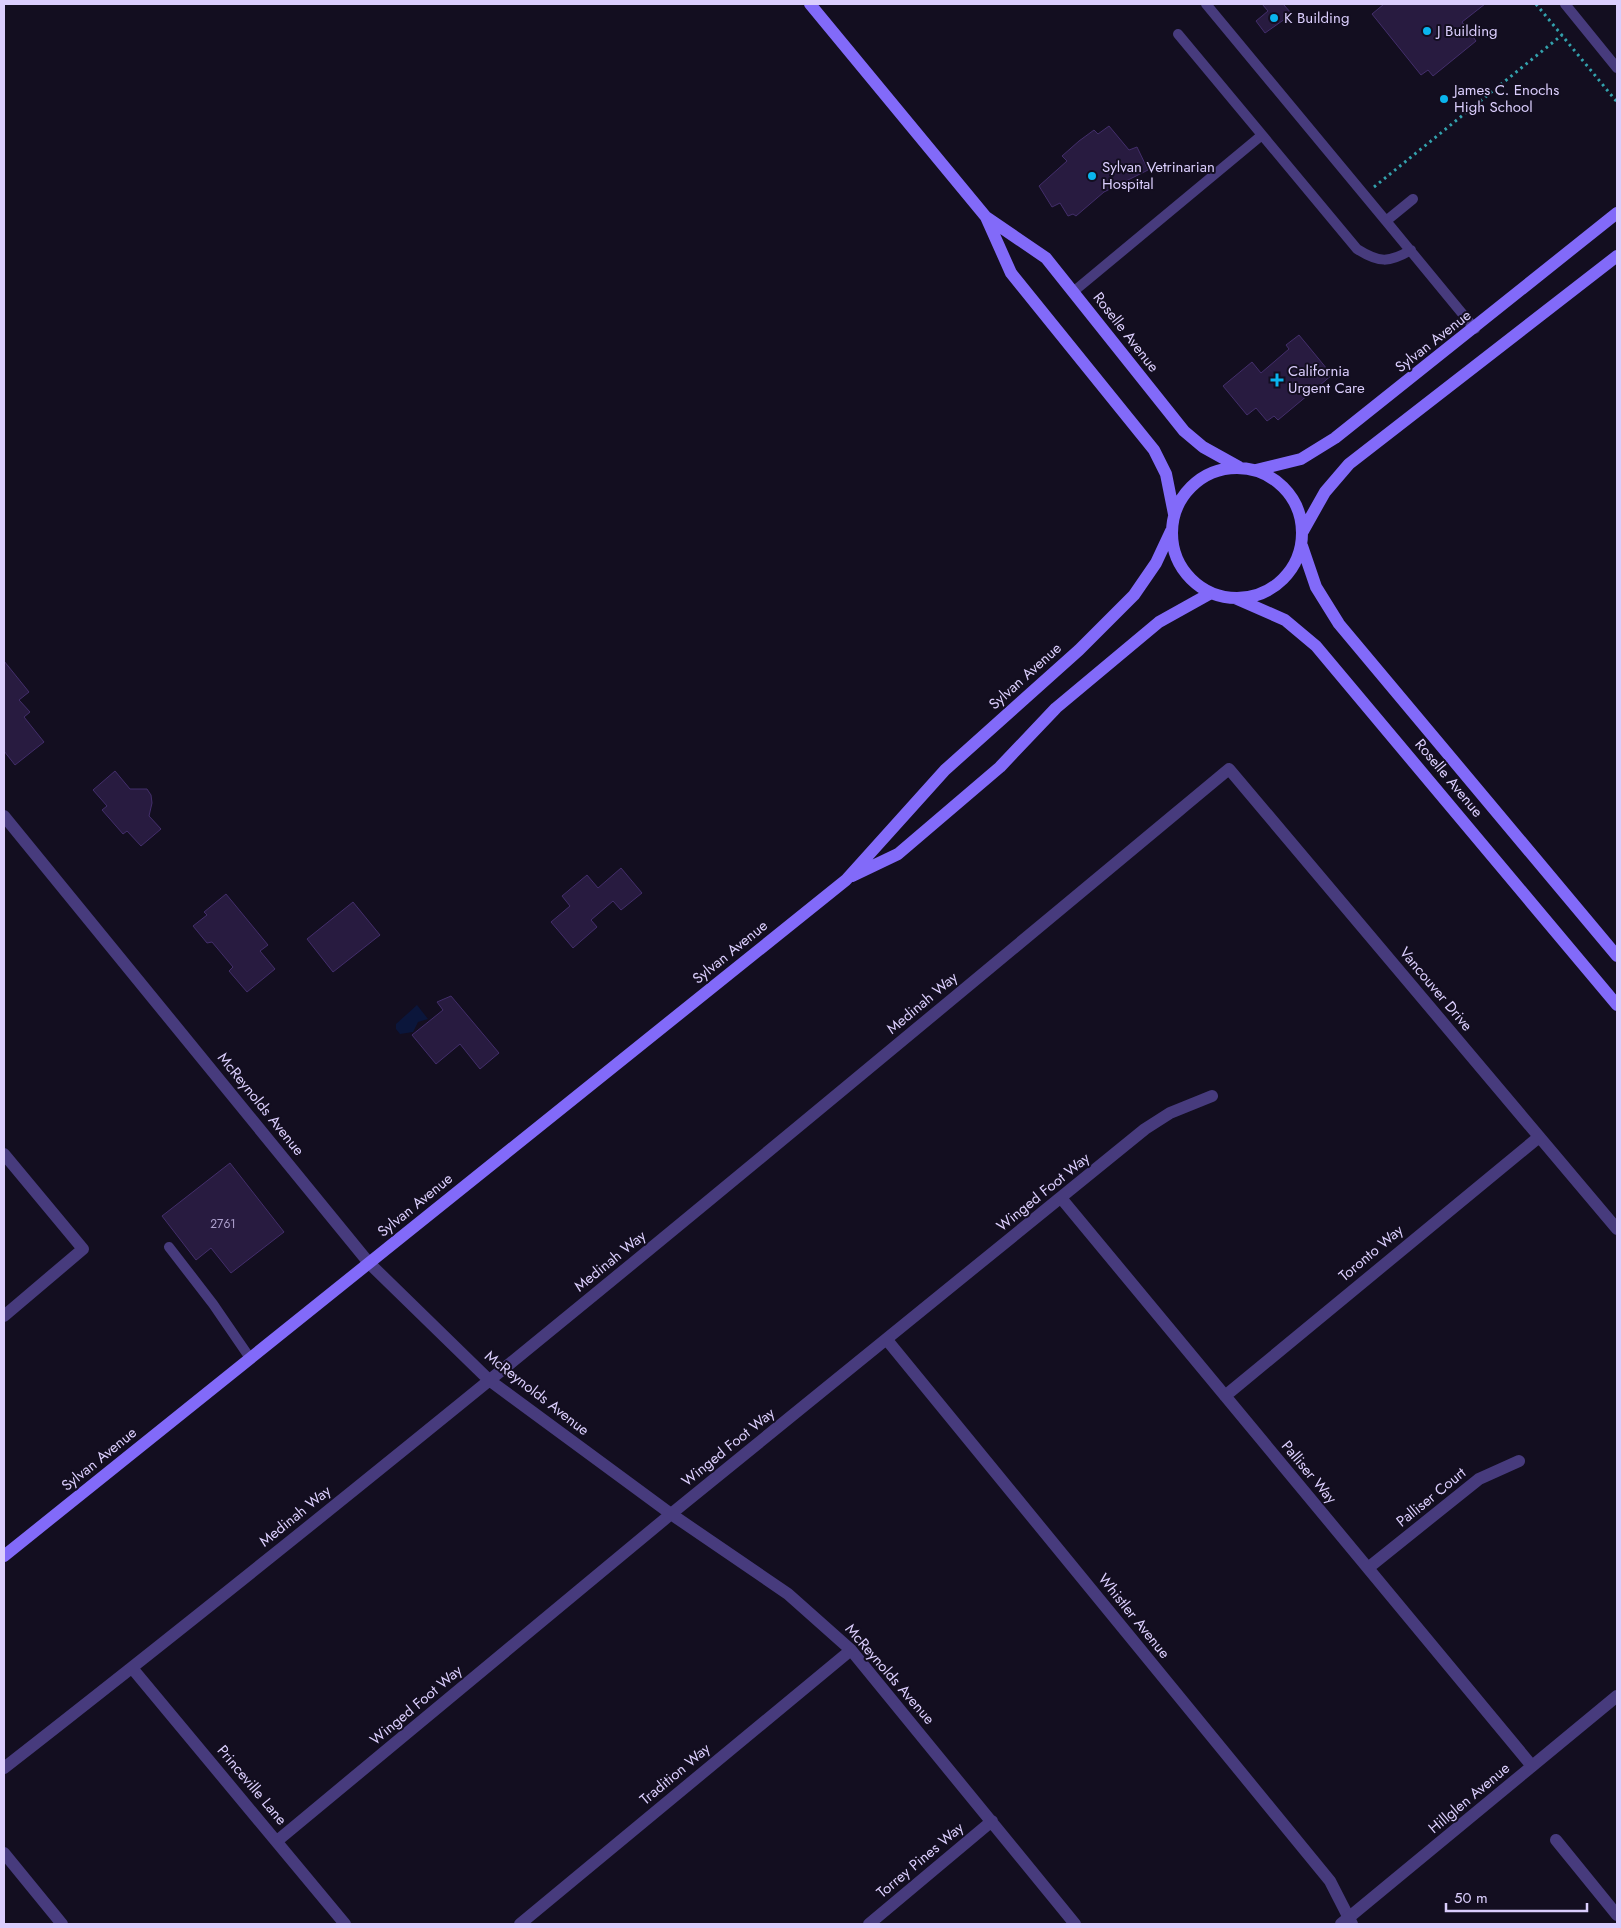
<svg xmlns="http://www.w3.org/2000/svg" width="1621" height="1928" viewBox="0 0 1621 1928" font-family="Jost,sans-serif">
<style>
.water{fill:#0b163b}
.building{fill:#281b40;stroke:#432e6b}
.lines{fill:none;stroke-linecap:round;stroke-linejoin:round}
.path{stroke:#33a2ad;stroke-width:3;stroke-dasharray:2.5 4;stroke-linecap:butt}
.service{stroke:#473b7d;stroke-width:10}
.minor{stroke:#473b7d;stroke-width:12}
.tertiary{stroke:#473b7d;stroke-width:12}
.secondary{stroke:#826af9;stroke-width:12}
.poi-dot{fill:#0ab5ee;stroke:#130e20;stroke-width:2}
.labels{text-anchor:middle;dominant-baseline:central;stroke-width:4;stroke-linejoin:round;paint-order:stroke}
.number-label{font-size:12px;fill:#aea1ce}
.poi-label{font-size:15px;fill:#dbcefd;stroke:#130e20;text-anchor:start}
.street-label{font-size:15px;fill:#dbcefd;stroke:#130e20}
</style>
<rect width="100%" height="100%" fill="#130e20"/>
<path class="water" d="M 417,1005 L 428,1019 L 418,1022 L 413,1032 L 400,1034 L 396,1029 L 396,1024 Z"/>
<path class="building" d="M 1262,4 L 1283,4 L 1292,14 L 1265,33 L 1256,21 L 1268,11 Z
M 1384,4 L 1485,4 L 1462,22 L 1476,41 L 1433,76 L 1428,70 L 1421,75 L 1372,14 Z
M 1109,126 L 1129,150 L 1137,147 L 1148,170 L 1104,192 L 1076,216 L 1073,214 L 1068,216 L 1060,203 L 1052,207 L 1039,186 L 1067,161 L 1062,156 L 1079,141 L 1094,130 L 1098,134 Z
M 1299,335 L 1332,375 L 1278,420 L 1274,416 L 1267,421 L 1256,408 L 1247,415 L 1223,386 L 1252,362 L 1261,373 L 1289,349 L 1286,345 Z
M 4,661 L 29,692 L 19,700 L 30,712 L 24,717 L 44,742 L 15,765 L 4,751 Z
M 115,771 L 130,789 L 147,789 L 151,795 L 152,803 L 149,816 L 161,829 L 141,846 L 127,831 L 123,834 L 102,810 L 107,806 L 93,790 Z
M 621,868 L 642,893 L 621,910 L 613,901 L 591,920 L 597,927 L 573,948 L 551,922 L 570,906 L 562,896 L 587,875 L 598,888 Z
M 226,894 L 268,945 L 260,951 L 275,969 L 247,992 L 229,971 L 233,967 L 212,942 L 207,943 L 193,926 L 207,915 L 204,912 Z
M 353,902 L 380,935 L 333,972 L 307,939 Z
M 451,996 L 499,1053 L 480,1069 L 460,1044 L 436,1064 L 412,1035 L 443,1010 L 437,1002 Z
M 230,1163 L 284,1232 L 231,1273 L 211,1248 L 196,1260 L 162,1216 Z"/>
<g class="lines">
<path class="path" d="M 1536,4 L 1617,102
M 1374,187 L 1562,35"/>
<path class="service" d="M 1206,4 L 1386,221
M 1565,4 L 1617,68
M 1178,34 L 1357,249 C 1379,263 1389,263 1411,250
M 1413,199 L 1386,221 L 1475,329
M 1073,292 L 1262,135
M 169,1247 L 213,1304 L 250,1358"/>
<path class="minor" d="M 4,816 L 369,1263 L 489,1380 L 671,1514 L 788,1594 L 851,1650 L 1075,1924
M 4,1154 L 83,1249 L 4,1316
M 1061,1198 L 1532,1766
M 887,1340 L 1330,1881 L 1352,1924
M 1225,1396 L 1539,1137
M 1368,1568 L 1479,1479 L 1519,1461
M 132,1668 L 345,1924
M 4,1768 C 419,1444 824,1106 1229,769 L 1617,1229
M 1556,1840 L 1617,1915
M 277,1841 L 671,1514 L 1145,1129 L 1170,1113 L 1212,1096
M 4,1853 L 62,1924
M 520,1924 L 851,1650
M 869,1924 L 992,1821"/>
<path class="tertiary" d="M 1341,1924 L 1617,1696"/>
<path class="secondary" d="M 810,4 L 986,217 L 1011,273 L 1154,450 L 1166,474 L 1174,514
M 986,217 L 1046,258 L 1184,431 L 1203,447 L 1239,467
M1172 533a65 65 0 1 1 130 0a65 65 0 1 1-130 0Z
M 1256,470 L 1301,459 L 1335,438 L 1617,213
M 1303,531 L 1325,492 L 1349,464 L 1617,256
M 1302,546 L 1316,587 L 1339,624 L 1617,956
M 1235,598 L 1285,620 L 1316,646 L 1617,1005
M 852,876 L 898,854 L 1000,767 L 1056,708 L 1159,622 L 1211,593
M 4,1556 L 846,880 L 945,770 L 1079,650 L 1134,595 L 1156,563 L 1171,531"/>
</g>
<g class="poi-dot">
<circle cx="1274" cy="18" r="5"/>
<circle cx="1427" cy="31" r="5"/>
<circle cx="1444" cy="99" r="5"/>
<circle cx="1092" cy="176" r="5"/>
<path d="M1274.5 372.5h5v5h5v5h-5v5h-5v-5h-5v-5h5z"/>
</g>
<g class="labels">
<g class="number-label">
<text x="223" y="1224">2761</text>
</g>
<g class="poi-label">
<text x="1284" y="18">K Building</text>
<text x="1437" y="31">J Building</text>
<text x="1454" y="90">James C. Enochs<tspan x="1454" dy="17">High School</tspan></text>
<text x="1102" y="167">Sylvan Vetrinarian<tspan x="1102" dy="17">Hospital</tspan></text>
<text x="1288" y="371">California<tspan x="1288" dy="17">Urgent Care</tspan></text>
</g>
<g class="street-label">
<text transform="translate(1126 332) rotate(52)">Roselle Avenue</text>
<text transform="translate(1433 341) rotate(-38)">Sylvan Avenue</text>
<text transform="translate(1025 676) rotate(-42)">Sylvan Avenue</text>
<text transform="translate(1449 778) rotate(50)">Roselle Avenue</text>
<text transform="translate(730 952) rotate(-39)">Sylvan Avenue</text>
<text transform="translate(1436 989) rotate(50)">Vancouver Drive</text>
<text transform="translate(922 1003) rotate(-40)">Medinah Way</text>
<text transform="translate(261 1104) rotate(51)">McReynolds Avenue</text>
<text transform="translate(1043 1192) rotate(-39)">Winged Foot Way</text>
<text transform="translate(415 1205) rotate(-39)">Sylvan Avenue</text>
<text transform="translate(1371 1253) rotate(-40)">Toronto Way</text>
<text transform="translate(610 1261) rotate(-39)">Medinah Way</text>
<text transform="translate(537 1393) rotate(38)">McReynolds Avenue</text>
<text transform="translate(728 1447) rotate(-39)">Winged Foot Way</text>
<text transform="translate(99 1459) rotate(-39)">Sylvan Avenue</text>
<text transform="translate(1309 1472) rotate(50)">Palliser Way</text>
<text transform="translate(1431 1497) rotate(-39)">Palliser Court</text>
<text transform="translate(295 1516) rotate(-39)">Medinah Way</text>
<text transform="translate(1134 1616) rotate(51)">Whistler Avenue</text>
<text transform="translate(890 1674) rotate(49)">McReynolds Avenue</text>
<text transform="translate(416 1705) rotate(-40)">Winged Foot Way</text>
<text transform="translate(675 1774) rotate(-40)">Tradition Way</text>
<text transform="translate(252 1785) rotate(50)">Princeville Lane</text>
<text transform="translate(1469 1798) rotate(-40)">Hillglen Avenue</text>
<text transform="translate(920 1860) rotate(-40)">Torrey Pines Way</text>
</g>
</g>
<rect width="1621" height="1928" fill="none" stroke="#dbcefd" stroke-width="10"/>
<path d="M1446 1903v8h141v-8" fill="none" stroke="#dbcefd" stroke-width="2.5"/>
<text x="1454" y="1903" font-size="15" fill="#dbcefd" stroke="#130e20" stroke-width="4" paint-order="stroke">50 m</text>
</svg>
